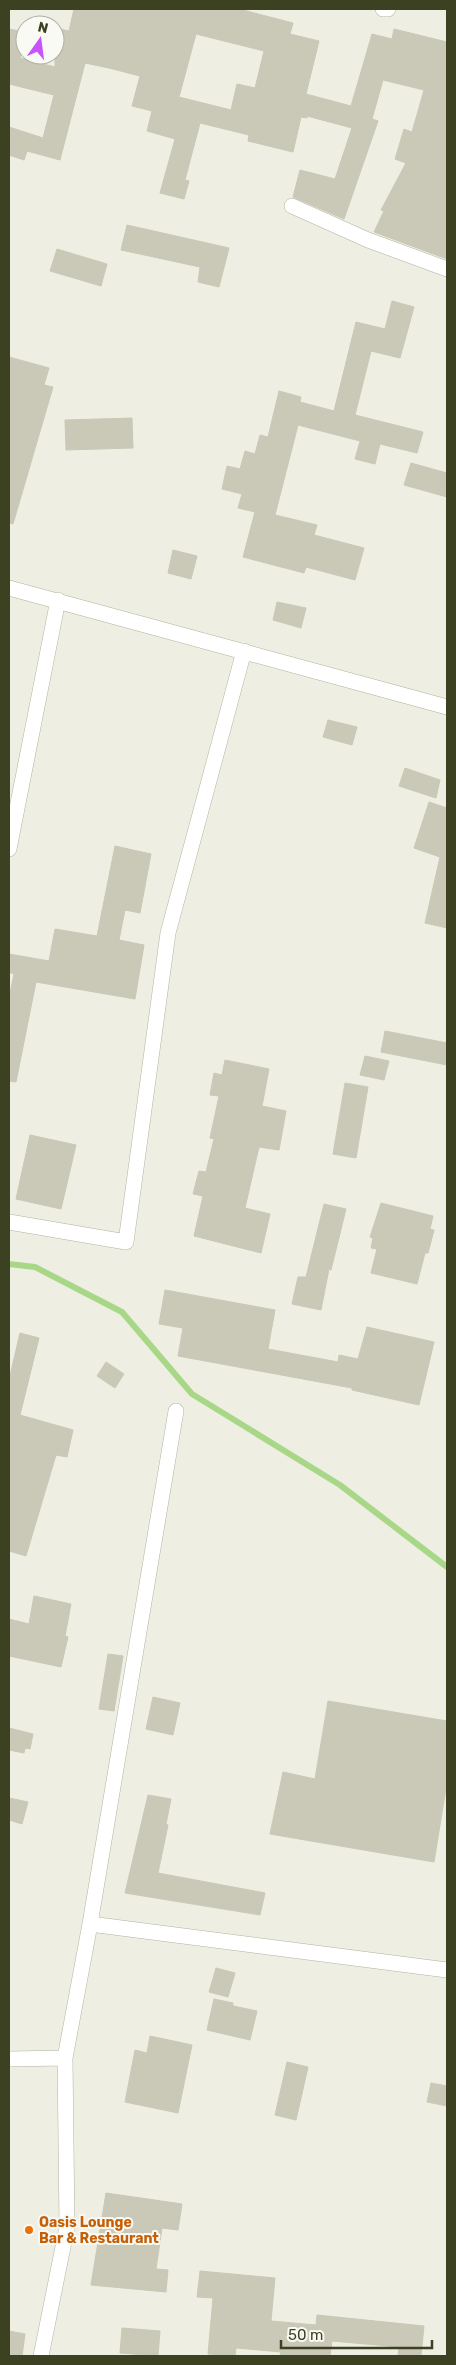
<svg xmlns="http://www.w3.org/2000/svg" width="456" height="2365" viewBox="0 0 456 2365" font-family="Rubik,sans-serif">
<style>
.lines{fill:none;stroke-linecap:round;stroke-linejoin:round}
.stream{stroke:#a8d887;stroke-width:6}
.building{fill:#cac9b8;stroke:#c8c9b5;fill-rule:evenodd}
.street-casing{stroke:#b1b4a1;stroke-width:16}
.secondary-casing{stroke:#b0b398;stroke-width:16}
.street{stroke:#fff;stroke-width:15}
.secondary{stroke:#fff;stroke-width:15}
.food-dot{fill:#e8710a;stroke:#fafaf5;stroke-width:2}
.labels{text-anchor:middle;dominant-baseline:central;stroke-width:4;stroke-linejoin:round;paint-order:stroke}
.food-label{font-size:14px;font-weight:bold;fill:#c56008;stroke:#fafaf5;text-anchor:start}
</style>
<rect width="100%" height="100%" fill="#eeeee3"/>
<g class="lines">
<path class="stream" d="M 9,1264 L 35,1267 L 122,1312 L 192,1394 L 340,1485 L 447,1567"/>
</g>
<path class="building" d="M 74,9 L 239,9 L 293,23 L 290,34 L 319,41 L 306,94 L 351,106 L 372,34 L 392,39 L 394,29 L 447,42 L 447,259 L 374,232 L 384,211 L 381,210 L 406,163 L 395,159 L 404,129 L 412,132 L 424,90 L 383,80 L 372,119 L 378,121 L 344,219 L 293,197 L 300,170 L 335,179 L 352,128 L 307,116 L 307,118 L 301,117 L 293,152 L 248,141 L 249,135 L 200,123 L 185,180 L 189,181 L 184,199 L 160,193 L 175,139 L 147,131 L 152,111 L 132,106 L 140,76 L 109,68 L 85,63 L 60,160 L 27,151 L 24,160 L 9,155 L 9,127 L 43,138 L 54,95 L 9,84 L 9,29 L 25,32 L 20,58 L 55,67 L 55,28 L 69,31 ZM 196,34 L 264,51 L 255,88 L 237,84 L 231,110 L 179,97 Z
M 127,225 L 229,248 L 219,287 L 198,282 L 200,267 L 121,250 Z
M 57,249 L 107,264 L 101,286 L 50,271 Z
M 392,301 L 414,307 L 400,358 L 371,351 L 355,415 L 423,432 L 417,453 L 380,444 L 375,464 L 355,459 L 360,441 L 298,425 L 275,515 L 317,525 L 314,535 L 364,548 L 355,580 L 306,567 L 304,573 L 243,557 L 255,512 L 238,508 L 242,494 L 222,489 L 227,466 L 240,469 L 245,451 L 255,454 L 260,435 L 268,437 L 279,391 L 301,397 L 300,402 L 334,411 L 356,322 L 385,329 Z
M 9,357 L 49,368 L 44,385 L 53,387 L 13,524 L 9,523 Z
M 132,418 L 133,448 L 66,450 L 65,420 Z
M 411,463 L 447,473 L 447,497 L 404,485 Z
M 173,550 L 197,556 L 191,579 L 168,573 Z
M 277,602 L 306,608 L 301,628 L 273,620 Z
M 328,720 L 357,727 L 352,745 L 323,737 Z
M 405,768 L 440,780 L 436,798 L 399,786 Z
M 429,802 L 447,808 L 447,928 L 425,923 L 440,857 L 414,848 Z
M 115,846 L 151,854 L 140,913 L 125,910 L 119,940 L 144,945 L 135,999 L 36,982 L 16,1082 L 9,1081 L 9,998 L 14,974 L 9,972 L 9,954 L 49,961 L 55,929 L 97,936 Z
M 385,1031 L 447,1043 L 447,1065 L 381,1052 Z
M 365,1056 L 389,1061 L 384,1080 L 360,1075 Z
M 225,1060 L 269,1069 L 262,1106 L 286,1111 L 279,1150 L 259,1147 L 245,1208 L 270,1214 L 261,1253 L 194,1236 L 203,1196 L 193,1194 L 199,1171 L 206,1172 L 214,1139 L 210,1138 L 219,1096 L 210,1095 L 214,1073 L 222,1075 Z
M 345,1083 L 368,1087 L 356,1158 L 333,1154 Z
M 30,1135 L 76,1145 L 61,1209 L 16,1199 Z
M 381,1203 L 433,1216 L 430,1229 L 434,1230 L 428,1253 L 425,1253 L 417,1284 L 371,1273 L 377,1249 L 371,1248 L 373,1238 L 370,1237 Z
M 324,1204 L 346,1209 L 331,1270 L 329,1269 L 321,1310 L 292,1304 L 298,1277 L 306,1277 Z
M 165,1290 L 275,1310 L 268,1349 L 338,1362 L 339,1355 L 358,1359 L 367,1327 L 434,1342 L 419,1405 L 352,1390 L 352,1388 L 178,1356 L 183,1328 L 159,1324 Z
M 20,1333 L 39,1338 L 20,1415 L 73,1430 L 67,1457 L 56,1455 L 26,1556 L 9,1551 L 9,1380 Z
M 106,1362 L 124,1374 L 115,1388 L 97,1376 Z
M 34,1596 L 71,1604 L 65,1636 L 68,1637 L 61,1667 L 9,1656 L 9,1619 L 29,1624 Z
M 108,1654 L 123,1656 L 114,1711 L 99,1709 Z
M 153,1697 L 180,1703 L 173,1735 L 146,1729 Z
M 328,1701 L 447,1721 L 447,1782 L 434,1862 L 270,1834 L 283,1772 L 315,1779 Z
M 9,1728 L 33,1734 L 30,1749 L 25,1748 L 24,1753 L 9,1750 Z
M 148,1795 L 171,1799 L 166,1824 L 168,1825 L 158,1873 L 265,1893 L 260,1915 L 125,1893 Z
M 9,1798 L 28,1802 L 22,1824 L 9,1820 Z
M 216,1968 L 235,1973 L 228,1997 L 209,1992 Z
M 214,1999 L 233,2003 L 233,2006 L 257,2011 L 250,2040 L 207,2030 Z
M 150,2036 L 192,2045 L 178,2113 L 125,2102 L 135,2050 L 147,2053 Z
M 287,2062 L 308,2067 L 296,2120 L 275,2115 Z
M 431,2083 L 447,2086 L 447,2106 L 427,2102 Z
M 106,2193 L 182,2204 L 178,2230 L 162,2228 L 156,2269 L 168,2270 L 166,2292 L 91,2285 Z
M 200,2271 L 275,2278 L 271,2321 L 316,2325 L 317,2315 L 424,2326 L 421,2356 L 398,2356 L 399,2347 L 332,2341 L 330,2356 L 280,2356 L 281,2352 L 236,2348 L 235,2356 L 208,2354 L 213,2298 L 197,2297 Z
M 122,2328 L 160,2331 L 158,2356 L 120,2353 Z
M 9,2331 L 25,2334 L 22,2356 L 9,2356 Z"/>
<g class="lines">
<defs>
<path id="street" d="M 383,9 L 388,9
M 292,206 L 368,240 L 447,269
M 9,849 L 58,600
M 9,1222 L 126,1242 L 168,933 L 244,651
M 90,1924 L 176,1411
M 9,2059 L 65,2058 L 90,1924 L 447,1970
M 41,2356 L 67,2227 L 65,2058"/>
<path id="secondary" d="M 9,588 L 447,707"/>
</defs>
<use href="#street" class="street-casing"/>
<use href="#secondary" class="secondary-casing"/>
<use href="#street" class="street"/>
<use href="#secondary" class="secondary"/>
</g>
<circle class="food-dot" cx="29" cy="2230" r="5"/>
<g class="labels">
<g class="food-label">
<text x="39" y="2222">Oasis Lounge<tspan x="39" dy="16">Bar &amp; Restaurant</tspan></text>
</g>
</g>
<rect width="456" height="2365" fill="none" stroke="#3c4221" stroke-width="20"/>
<g transform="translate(40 40) rotate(14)"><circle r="24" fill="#fafaf5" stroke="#aeb0a0"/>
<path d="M0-4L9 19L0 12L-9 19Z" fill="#c853fd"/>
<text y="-8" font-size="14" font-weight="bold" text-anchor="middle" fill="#3c4221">N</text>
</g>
<path d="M281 2340v8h151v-8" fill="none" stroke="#3c4221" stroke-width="2.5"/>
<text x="288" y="2340" font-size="15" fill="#3c4221" stroke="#fafaf5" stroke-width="4" paint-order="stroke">50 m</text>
</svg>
